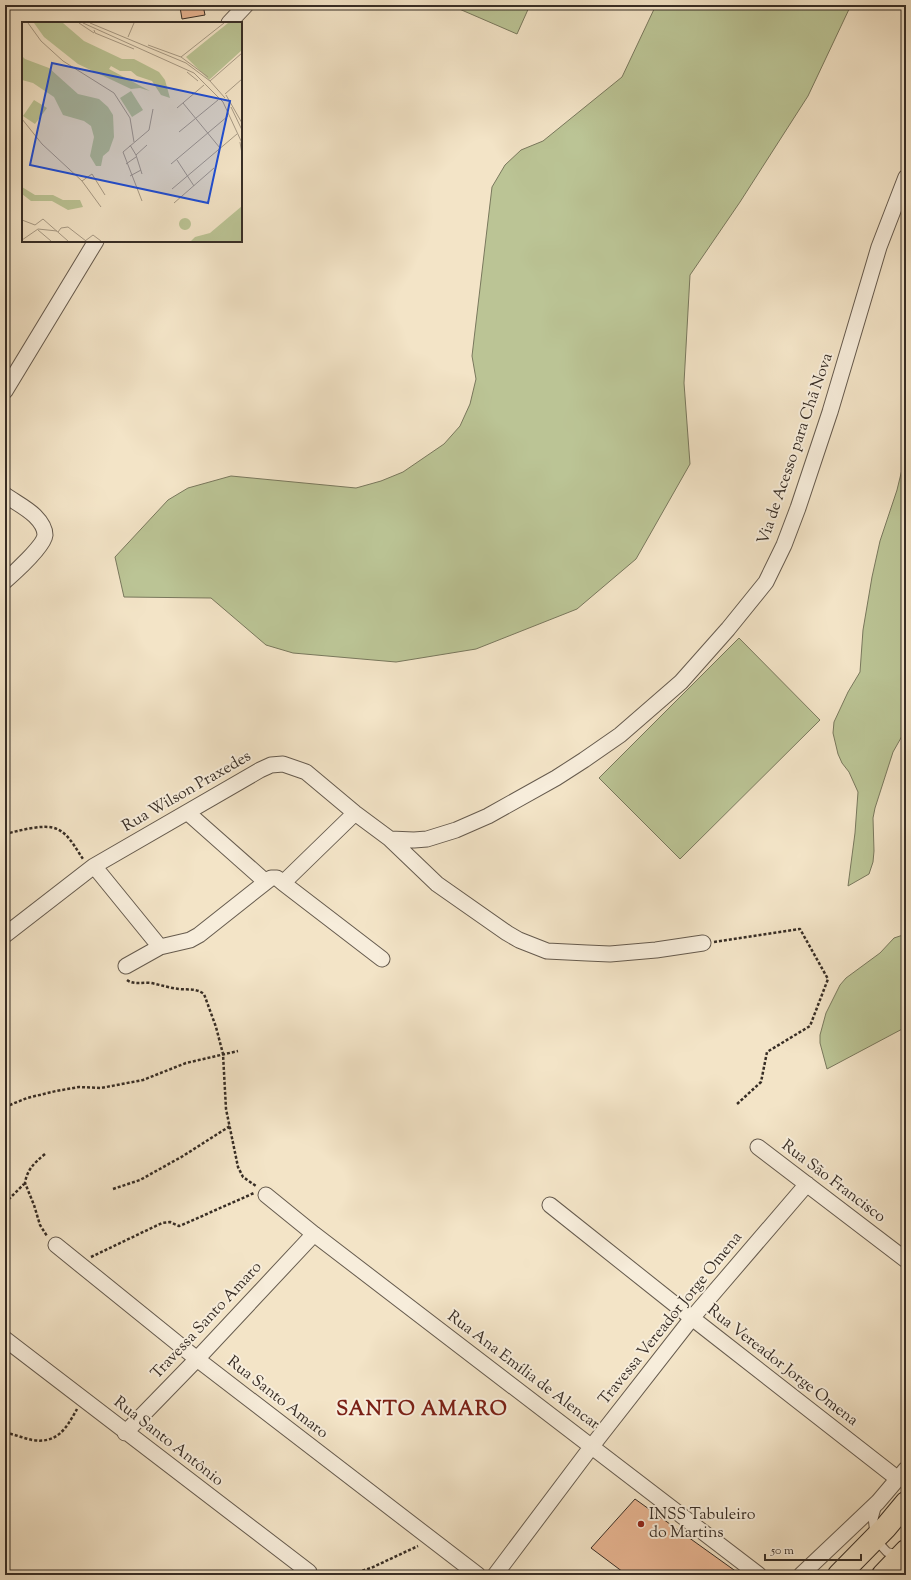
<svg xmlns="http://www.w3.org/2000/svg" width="911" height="1580" viewBox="0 0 911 1580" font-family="'Sorts Mill Goudy',serif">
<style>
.green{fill:#bbc495;stroke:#79785d}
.building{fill:#e9b693;stroke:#372d25}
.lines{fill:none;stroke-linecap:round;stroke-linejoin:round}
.lane-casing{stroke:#665b4e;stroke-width:10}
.street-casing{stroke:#665b4e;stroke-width:17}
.highway-casing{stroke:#372d25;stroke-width:24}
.path{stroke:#372d25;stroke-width:2.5;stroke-dasharray:3 2;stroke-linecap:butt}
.lane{stroke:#f7eddb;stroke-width:8}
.street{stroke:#f7eddb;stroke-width:15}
.highway{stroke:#f3e4c7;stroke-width:22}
.poi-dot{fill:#8f2418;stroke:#f7eddb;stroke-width:1.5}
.labels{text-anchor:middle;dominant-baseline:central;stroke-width:4;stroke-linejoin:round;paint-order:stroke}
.street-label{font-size:16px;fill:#372d25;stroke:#f7eddb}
.poi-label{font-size:16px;fill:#372d25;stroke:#f7eddb;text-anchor:start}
.district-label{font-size:20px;font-weight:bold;letter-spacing:1px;fill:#7a1f14;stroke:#f7eddb}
.inset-road{fill:none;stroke:#a89b86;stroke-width:1}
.view{fill:#1d4ed8;fill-opacity:0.15;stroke:#1d4ed8;stroke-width:2}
.inset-edge{fill:none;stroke:#372d25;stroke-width:2}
</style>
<rect width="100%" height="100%" fill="#f3e4c7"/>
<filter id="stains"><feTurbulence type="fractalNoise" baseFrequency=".005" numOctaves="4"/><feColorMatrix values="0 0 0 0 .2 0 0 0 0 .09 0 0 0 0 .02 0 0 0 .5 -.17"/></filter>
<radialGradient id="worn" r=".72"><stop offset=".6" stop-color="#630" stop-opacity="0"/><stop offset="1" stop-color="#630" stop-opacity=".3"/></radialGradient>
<path class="green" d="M 450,5 L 530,5 L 517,34 Z
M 656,5 L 851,5 L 808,96 L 740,202 L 690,275 L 684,383 L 690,464 L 636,559 L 577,609 L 476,649 L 396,662 L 293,653 L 266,645 L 211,598 L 124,597 L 115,557 L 168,500 L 188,488 L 231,476 L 356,488 L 381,481 L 403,472 L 444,444 L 460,426 L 470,404 L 476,379 L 472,356 L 492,187 L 505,165 L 521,150 L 543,141 L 622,77 Z
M 906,453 L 906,729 L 893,752 L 875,808 L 873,818 L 874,851 L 873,862 L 869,874 L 848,886 L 855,833 L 858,792 L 849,772 L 842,763 L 838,754 L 833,733 L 834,722 L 848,692 L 860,672 L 863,630 L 872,577 L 880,541 L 897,490 Z
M 739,638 L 820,720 L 680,859 L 599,778 Z
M 906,934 L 906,1027 L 827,1069 L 820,1043 L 820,1035 L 826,1013 L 840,985 L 846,978 L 880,953 L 894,938 Z"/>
<path class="building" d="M 192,5 L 203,5 L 205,15 L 182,19 L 180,7 Z
M 635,1499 L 741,1575 L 627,1575 L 591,1548 Z"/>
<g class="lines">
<defs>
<path id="lane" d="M 877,1506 L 873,1521 L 875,1539 L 887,1552 L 900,1555"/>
<path id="street" d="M 229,23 L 246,5
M 5,391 L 96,241
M 5,495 C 15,502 27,508 35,516 C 40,521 45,528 45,535 C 44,546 13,574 5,581
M 188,813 L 266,882
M 390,839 L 414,840 L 427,839 L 456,830 L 488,816 L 556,778 L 584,760 L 620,735 L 681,682 L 728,629 L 766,582 L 784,545 L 798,508 L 830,412 L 879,247 L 906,177
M 94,866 L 160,947
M 283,883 L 382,959
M 5,935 L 94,866 L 260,770 L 271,765 L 283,764 L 306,772 L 355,813 L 390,839 L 437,884 L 507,933 L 519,940 L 547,951 L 587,953 L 610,954 L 656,950 L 703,943
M 126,966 L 160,947 L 190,940 L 199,935 L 271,878 L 277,878 L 283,883 L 355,813
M 758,1147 L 906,1260
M 266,1195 L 314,1234 L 759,1575
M 550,1205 L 692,1318 L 898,1479
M 56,1245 L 197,1359 L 478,1575
M 5,1339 L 309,1572
M 125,1433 L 197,1359 L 314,1234
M 495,1575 L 592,1446 L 692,1318 L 807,1184
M 801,1575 L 878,1502 L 906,1469"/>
<path id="highway" d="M 839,1575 L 886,1527 L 906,1503
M 883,1575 L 906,1551"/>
</defs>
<use href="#lane" class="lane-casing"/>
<use href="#street" class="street-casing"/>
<use href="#highway" class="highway-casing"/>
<path class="path" d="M 5,834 C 18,831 45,823 57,829 C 69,834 76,849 83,859
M 714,942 L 800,929 L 828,979 L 810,1026 L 767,1052 L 761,1082 L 736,1105
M 127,980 C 134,985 142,982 151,983 C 161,985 170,988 179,989 C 189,990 196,988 204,994 L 216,1027 L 223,1054 L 226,1109 L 238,1167 L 243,1177 L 256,1186
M 5,1107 L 27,1098 L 56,1091 L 79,1087 L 101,1088 L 143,1080 L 186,1063 L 238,1051
M 45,1154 C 34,1163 27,1170 25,1183 L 34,1205 L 40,1225 L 47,1236
M 113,1189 L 140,1180 L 183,1156 L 230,1126
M 5,1203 L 24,1184
M 91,1257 L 162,1223 L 170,1222 L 179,1226 L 182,1225 L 254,1193
M 5,1433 C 14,1434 23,1438 32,1440 C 57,1444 66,1429 77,1409
M 348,1575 L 371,1568 L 418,1546"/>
<use href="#lane" class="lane"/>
<use href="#street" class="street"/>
<use href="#highway" class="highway"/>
</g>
<circle class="poi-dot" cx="641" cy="1524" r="4"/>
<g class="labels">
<g class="street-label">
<text transform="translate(796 449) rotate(-71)">Via de Acesso para Chã Nova</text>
<text transform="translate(187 792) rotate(-30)">Rua Wilson Praxedes</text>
<text transform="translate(833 1182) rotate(37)">Rua São Francisco</text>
<text transform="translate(671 1319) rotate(-51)">Travessa Vereador Jorge Omena</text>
<text transform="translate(207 1321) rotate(-47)">Travessa Santo Amaro</text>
<text transform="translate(782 1366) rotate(38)">Rua Vereador Jorge Omena</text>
<text transform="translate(523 1371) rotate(37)">Rua Ana Emília de Alencar</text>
<text transform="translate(277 1398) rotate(38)">Rua Santo Amaro</text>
<text transform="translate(168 1442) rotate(38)">Rua Santo Antônio</text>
</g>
<g class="poi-label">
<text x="649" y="1515">INSS Tabuleiro<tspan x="649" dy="18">do Martins</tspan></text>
</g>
<g class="district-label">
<text x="422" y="1410">SANTO AMARO</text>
</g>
</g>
<g transform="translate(22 22)">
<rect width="220" height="220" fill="#f3e4c7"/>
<path d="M 12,1 L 41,1 L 62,19 L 100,37 L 112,37 L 137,50 L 143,58 L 148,76 L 139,73 L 130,59 L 115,54 L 109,49 L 98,49 L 89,44 L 87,47 L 128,69 L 118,66 L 109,67 L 56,42 L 22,15 ZM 206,1 L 220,1 L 220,28 L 187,58 L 164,35 ZM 0,34 L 3,37 L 27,46 L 56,72 L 77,77 L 86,85 L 91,93 L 92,115 L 87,129 L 81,134 L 79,144 L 74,144 L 68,134 L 72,115 L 69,104 L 62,99 L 41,93 L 32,75 L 11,61 L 0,58 ZM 109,69 L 121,88 L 110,95 L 98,76 ZM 12,78 L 25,86 L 13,102 L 1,94 ZM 0,165 L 13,173 L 31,173 L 41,178 L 58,178 L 61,185 L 46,188 L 30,179 L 9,179 L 0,172 ZM 220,184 L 220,219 L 169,219 L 173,215 L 188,211 ZM157 202a6 6 0 1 1 12 0a6 6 0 1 1-12 0Z" fill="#bbc495"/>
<path class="inset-road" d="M 6,1 L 19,19 L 41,39 L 92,71 L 108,96 L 112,120M 57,1 L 72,11M 61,1 L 172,51 L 201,80 L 220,121M 68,1 L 164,41 L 188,59 L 203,76M 72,8 L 73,11 L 112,27M 106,15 L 112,1M 126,23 L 159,35 L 186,55M 159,35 L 202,1M 165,50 L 176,59M 188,59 L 220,31M 203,72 L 220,57M 204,73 L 220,101M 161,81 L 198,126M 209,85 L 220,108M 155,86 L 182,63M 0,97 L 20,122 L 60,159 L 79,185M 157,110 L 196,78M 218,120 L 220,132M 108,123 L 114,133 L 120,152M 114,133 L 125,123M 155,138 L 172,164M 104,142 L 114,135M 149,142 L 206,94M 108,154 L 119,148M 60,159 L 70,152 L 83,173M 150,167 L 215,112M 120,179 L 101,130 L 127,108 L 131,87M 152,181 L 192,146M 0,198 L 13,203M 13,203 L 21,197 L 46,219M 16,208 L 29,219M 36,210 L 39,206 L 46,205 L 64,219M 0,218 L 16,207 L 35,209M 63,219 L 71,213 L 79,219"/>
<path class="view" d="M 30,41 L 208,79 L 186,181 L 8,143 Z"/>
<rect width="220" height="220" class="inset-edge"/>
</g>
<rect width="911" height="1580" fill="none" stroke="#f3e4c7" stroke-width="20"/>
<rect x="6" y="6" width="899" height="1568" fill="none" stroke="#372d25" stroke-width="2"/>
<rect x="10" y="10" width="891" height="1560" fill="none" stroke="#372d25"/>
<path d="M765 1554v6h96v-6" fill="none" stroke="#372d25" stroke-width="2"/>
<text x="771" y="1554" font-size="12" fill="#372d25" stroke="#f7eddb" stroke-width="3" paint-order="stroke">50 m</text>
<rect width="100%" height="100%" filter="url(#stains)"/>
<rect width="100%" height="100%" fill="url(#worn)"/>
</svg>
